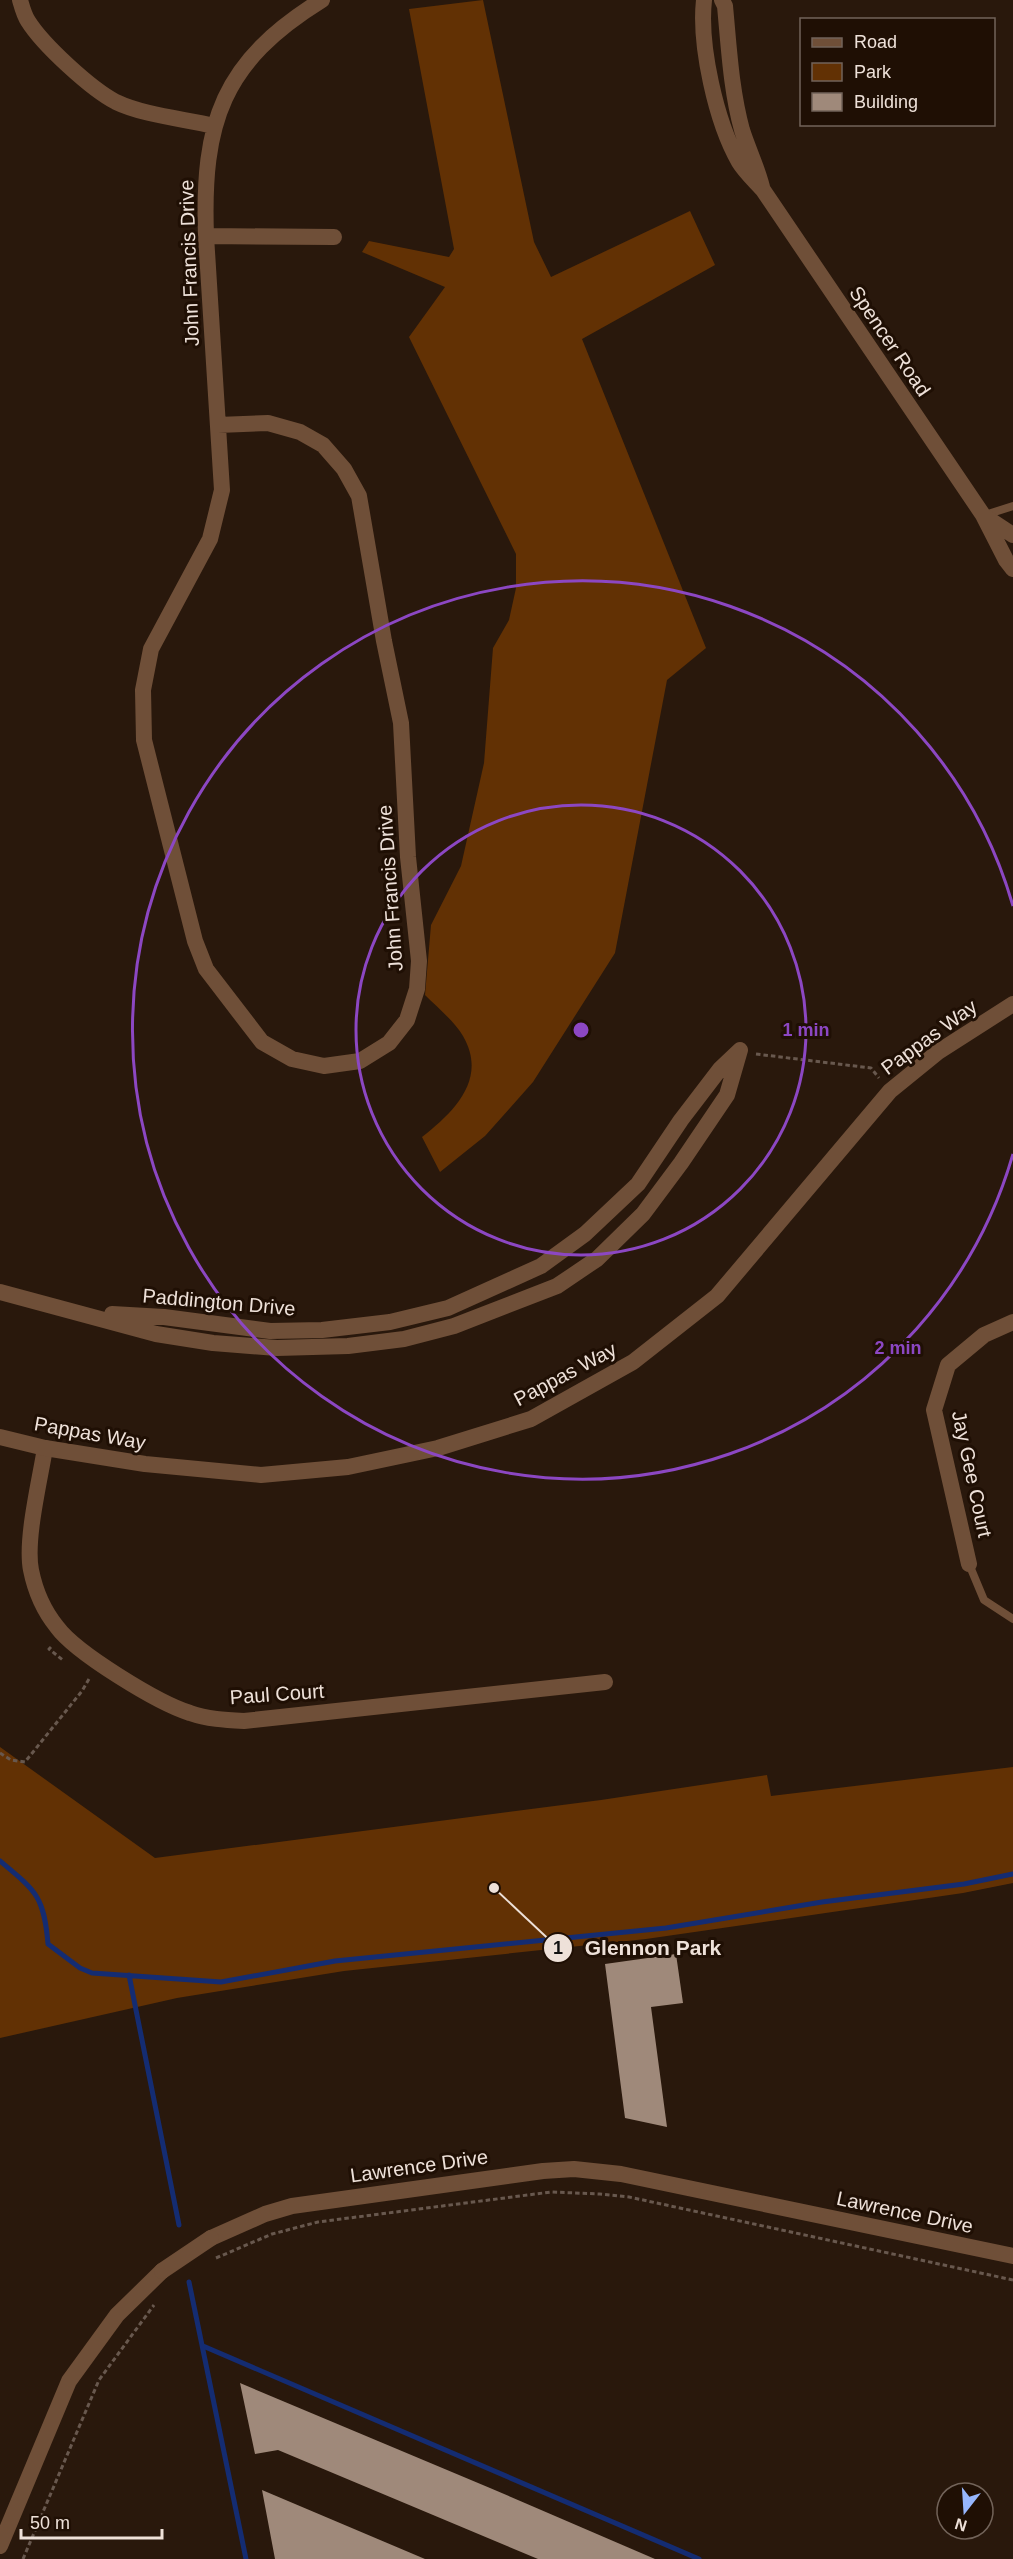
<svg xmlns="http://www.w3.org/2000/svg" width="1013" height="2559" viewBox="0 0 1013 2559" font-family="Helvetica,sans-serif">
<style>
.green{fill:#623104}
.lines{fill:none;stroke-linecap:round;stroke-linejoin:round}
.stream{stroke:#142c72;stroke-width:5}
.building{fill:#9f897a}
.path{stroke:#68584e;stroke-width:3;stroke-dasharray:4.5 3;stroke-linecap:butt}
.service{stroke:#6f4f38;stroke-width:8}
.minor{stroke:#6f4f38;stroke-width:16}
.tertiary{stroke:#6f4f38;stroke-width:16}
.ring{fill:none;stroke:#8c47c3;stroke-width:3}
.labels{text-anchor:middle;dominant-baseline:central;stroke-width:6;stroke-linejoin:round;paint-order:stroke}
.street-label{font-size:20px;fill:#eee1d9;stroke:#1f0f04}
.centre{fill:#8c47c3;stroke:#1f0f04;stroke-width:3}
.ring-label{font-size:18px;text-anchor:middle;font-weight:bold;fill:#8c47c3;stroke:#1f0f04;stroke-width:6;stroke-linejoin:round;paint-order:stroke}
.leader{fill:none;stroke:#eee1d9;stroke-width:2}
.callout-dot{fill:#eee1d9;stroke:#1f0f04;stroke-width:2}
.mark-label{font-size:18px;text-anchor:middle;font-weight:bold;fill:#111}
.callout-label{font-size:21px;text-anchor:middle;font-weight:bold;fill:#eee1d9;stroke:#1f0f04;stroke-width:6;stroke-linejoin:round;paint-order:stroke}
</style>
<rect width="100%" height="100%" fill="#29180c"/>
<path class="green" d="M 483,0 L 534,242 L 551,277 L 690,211 L 715,265 L 582,339 L 706,648 L 667,680 L 615,953 L 533,1082 L 485,1136 L 440,1172 L 422,1137 C 454,1112 488,1079 463,1036 C 454,1021 437,1007 425,995 L 431,925 L 461,866 L 484,763 L 493,648 L 509,620 L 516,588 L 516,554 L 409,337 L 445,287 L 362,252 L 369,241 L 449,257 L 454,249 L 409,9 Z
M 0,1747 L 155,1858 L 601,1800 L 767,1775 L 771,1796 L 1013,1767 L 1013,1883 L 963,1893 L 646,1939 L 344,1971 L 177,1998 L 0,2038 Z"/>
<g class="lines">
<path class="stream" d="M 0,1861 C 36,1891 44,1896 48,1944 L 80,1968 L 92,1973 L 221,1982 L 335,1961 L 666,1928 L 822,1902 L 964,1884 L 1013,1874
M 129,1975 L 179,2225
M 189,2282 L 246,2559
M 203,2346 L 699,2559"/>
</g>
<path class="building" d="M 676,1954 L 683,2003 L 651,2007 L 667,2127 L 625,2118 L 605,1964 Z
M 240,2383 L 490,2488 L 655,2559 L 538,2559 L 278,2450 L 255,2454 Z
M 262,2490 L 425,2559 L 275,2559 Z"/>
<g class="lines">
<path class="path" d="M 756,1054 L 871,1068 L 879,1078
M 51,1647 L 49,1649 L 64,1661
M 0,1753 L 11,1760 L 25,1762 L 82,1691 L 89,1679 L 87,1677
M 216,2258 L 272,2234 L 318,2222 L 551,2192 L 600,2194 L 629,2197 L 1013,2280
M 23,2559 L 99,2380 L 154,2305"/>
<path class="service" d="M 985,515 L 1013,506
M 969,1564 L 984,1600 L 1013,1619"/>
<path class="minor" d="M 20,0 C 22,7 24,15 28,21 C 43,45 91,89 116,102 C 143,115 184,119 214,126
M 206,236 L 334,237
M 218,425 L 268,423 L 300,432 L 323,445 L 344,469 L 359,496 L 384,641 L 401,723 L 408,857 L 419,961 L 417,989 L 407,1020 L 389,1043 L 360,1061 L 324,1066 L 292,1059 L 262,1042 L 206,969 L 195,941 L 144,740 L 143,690 L 151,649 L 210,539 L 222,490 L 206,236 C 202,122 222,62 322,0
M 0,1292 L 156,1334 L 213,1343 L 277,1348 L 348,1346 L 404,1339 L 454,1326 L 557,1286 L 597,1259 L 643,1214 L 681,1163 L 727,1095 L 740,1050
M 112,1314 L 164,1317 L 270,1331 L 322,1330 L 390,1322 L 448,1308 L 541,1266 L 585,1234 L 638,1184 L 681,1120 L 720,1069 L 739,1051
M 45,1448 C 40,1480 25,1540 31,1570 C 35,1590 44,1611 57,1627 C 76,1653 158,1703 190,1713 C 207,1719 225,1720 244,1721 L 605,1682
M 969,1564 L 934,1410 L 948,1365 L 984,1335 L 1013,1322
M 211,2238 L 265,2214 L 292,2206 L 543,2171 L 574,2169 L 621,2174 L 1013,2256
M 0,2546 L 69,2381 L 117,2315 L 162,2271"/>
<path class="tertiary" d="M 704,0 C 699,45 716,122 739,162 C 745,172 755,181 763,190 L 983,515 L 1006,560 L 1013,569
M 722,0 L 725,6 C 729,48 731,90 742,130 C 748,149 757,167 762,187
M 984,516 L 1013,535
M 0,1437 L 45,1448 L 145,1464 L 261,1475 L 348,1467 L 438,1448 L 531,1419 L 633,1362 L 717,1296 L 890,1091 L 938,1052 L 1013,1004
M 162,2271 L 211,2238"/>
</g>
<g class="ring">
<circle cx="581" cy="1030" r="225"/>
<path d="M1013 1154A449 449 0 1 1 1013 906"/>
</g>
<g class="labels">
<g class="street-label">
<text transform="translate(189 263) rotate(-92)">John Francis Drive</text>
<text transform="translate(890 341) rotate(56)">Spencer Road</text>
<text transform="translate(390 888) rotate(-94)">John Francis Drive</text>
<text transform="translate(929 1037) rotate(-36)">Pappas Way</text>
<text transform="translate(219 1302) rotate(5)">Paddington Drive</text>
<text transform="translate(565 1374) rotate(-28)">Pappas Way</text>
<text transform="translate(90 1433) rotate(10)">Pappas Way</text>
<text transform="translate(972 1474) rotate(78)">Jay Gee Court</text>
<text transform="translate(277 1694) rotate(-4)">Paul Court</text>
<text transform="translate(419 2166) rotate(-8)">Lawrence Drive</text>
<text transform="translate(905 2212) rotate(12)">Lawrence Drive</text>
</g>
</g>
<circle cx="581" cy="1030" r="9" class="centre"/>
<g class="ring-label">
<text x="806" y="1036">1 min</text>
<text x="898" y="1354">2 min</text>
</g>
<path class="leader" d="M494 1888L558 1948"/>
<g class="callout-dot">
<circle cx="494" cy="1888" r="6"/>
<circle cx="558" cy="1948" r="15"/>
</g>
<g class="mark-label">
<text x="558" y="1954">1</text>
</g>
<g class="callout-label">
<text x="653" y="1955">Glennon Park</text>
</g>
<rect x="800" y="18" width="195" height="108" fill="#1f0f04" stroke="#726359" stroke-width="1.5"/>
<rect x="812" y="38" width="30" height="9" fill="#6f4f38" stroke="#726359" stroke-width="1.5"/>
<text x="854" y="48" font-size="18" fill="#eee1d9">Road</text>
<rect x="812" y="63" width="30" height="18" fill="#623104" stroke="#726359" stroke-width="1.5"/>
<text x="854" y="78" font-size="18" fill="#eee1d9">Park</text>
<rect x="812" y="93" width="30" height="18" fill="#9f897a" stroke="#726359" stroke-width="1.5"/>
<text x="854" y="108" font-size="18" fill="#eee1d9">Building</text>
<g transform="translate(965 2511) rotate(197)"><circle r="28" fill="#1f0f04" stroke="#726359" stroke-width="1.5"/>
<path d="M0-4.5L10 22L0 15L-10 22Z" fill="#96b6fd"/>
<text y="-9" font-size="16" font-weight="bold" text-anchor="middle" fill="#eee1d9">N</text>
</g>
<path d="M21 2529v9h141v-9" fill="none" stroke="#eee1d9" stroke-width="3"/>
<text x="30" y="2529" font-size="18" fill="#eee1d9" stroke="#1f0f04" stroke-width="4.5" paint-order="stroke">50 m</text>
</svg>
